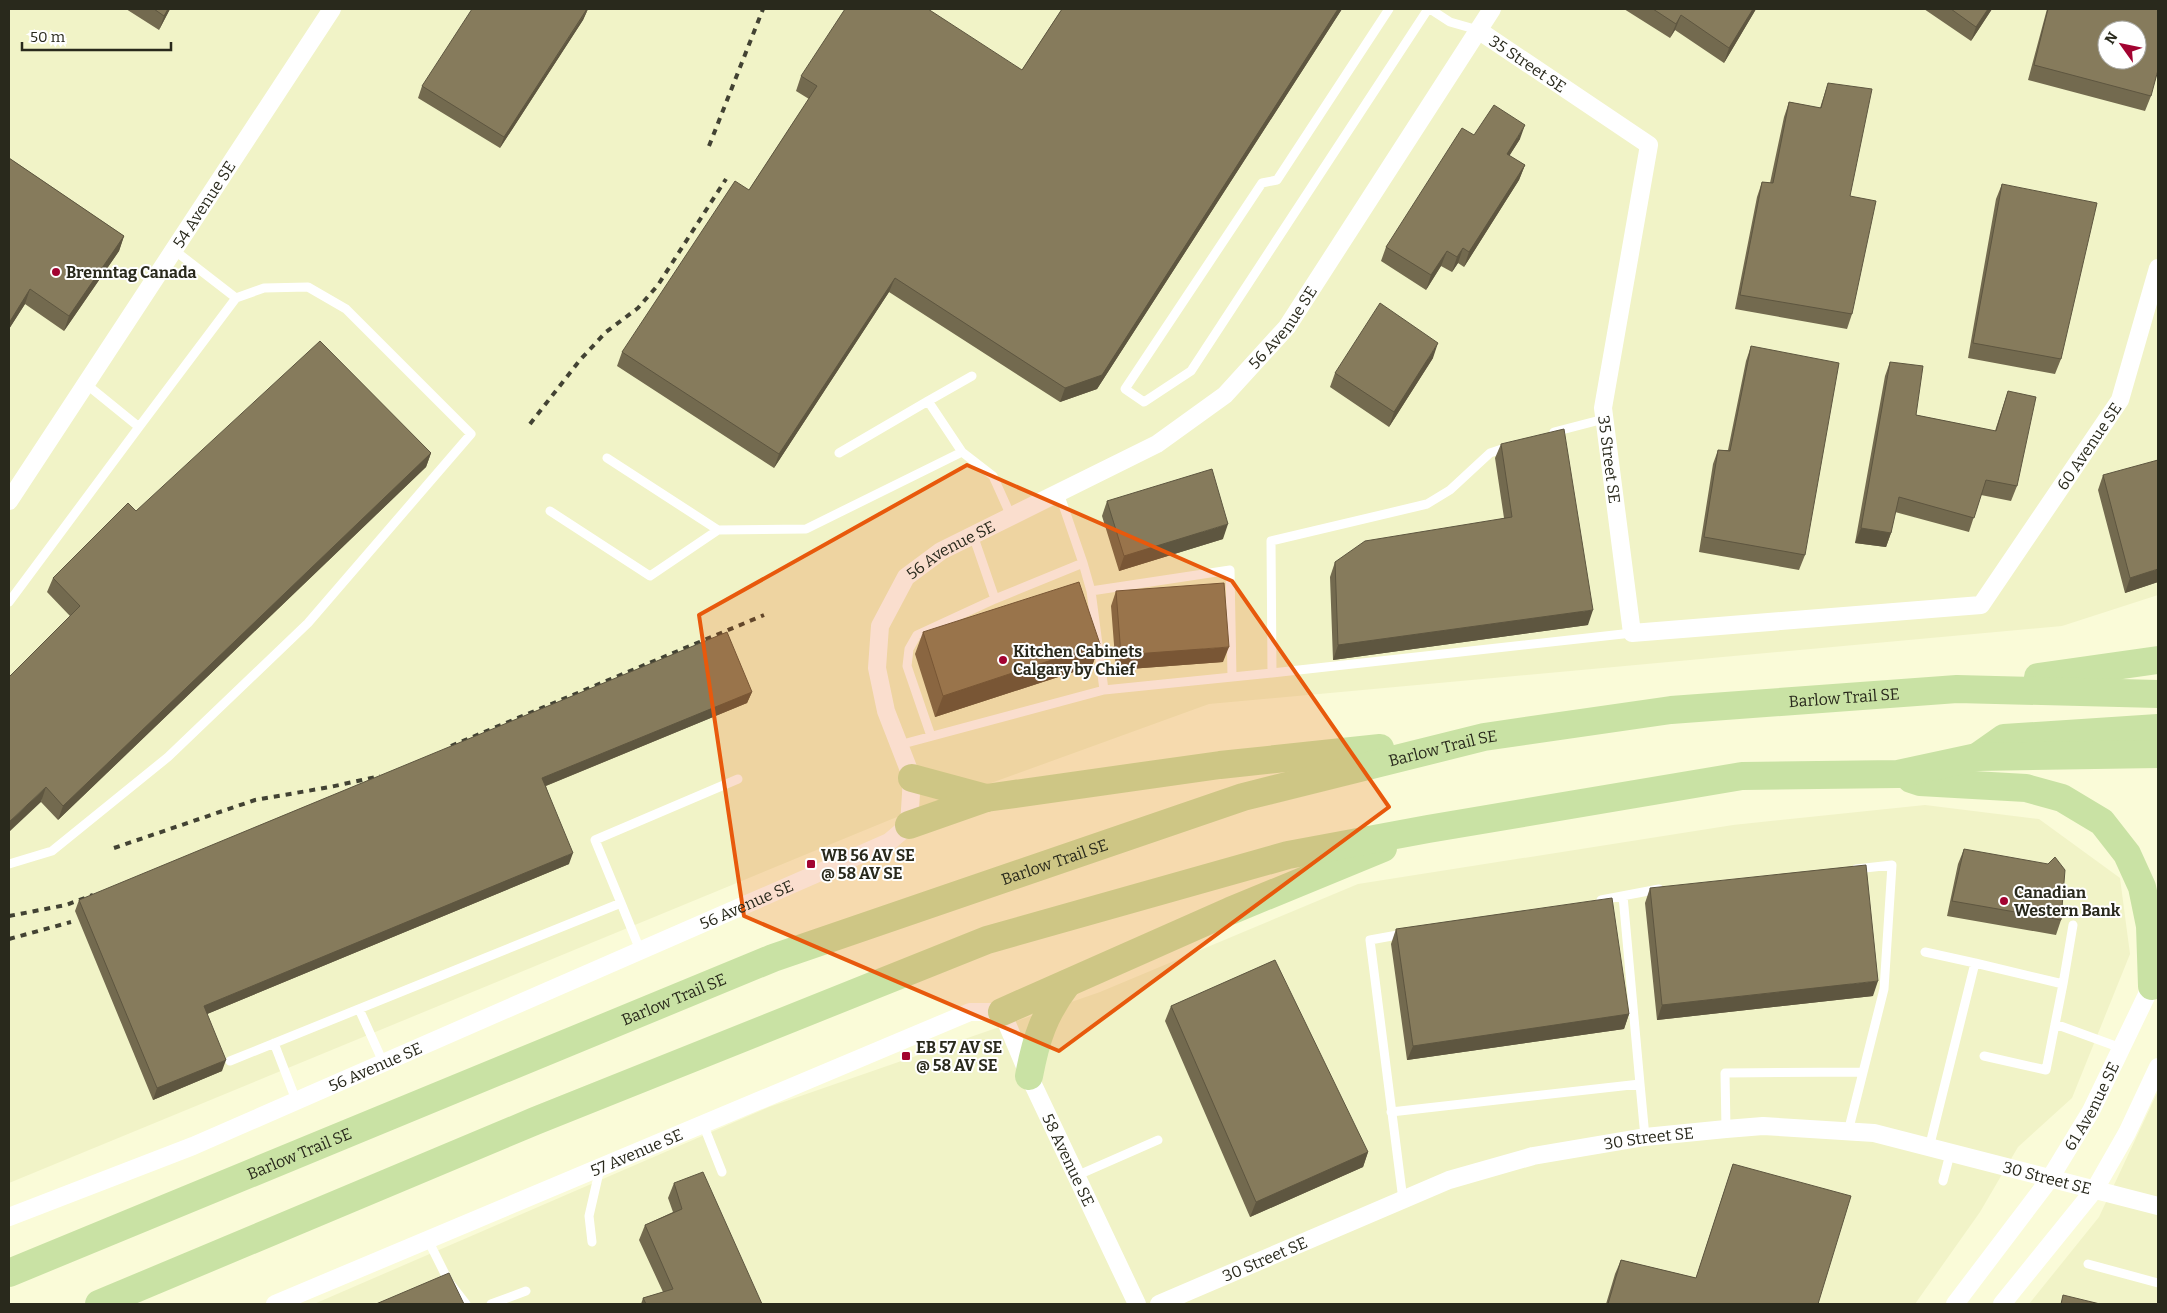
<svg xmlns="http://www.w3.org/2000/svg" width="2167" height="1313" viewBox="0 0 2167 1313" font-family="Bitter,serif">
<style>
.built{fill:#f1f3c7;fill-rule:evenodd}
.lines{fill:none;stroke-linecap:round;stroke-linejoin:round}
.service{stroke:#fff;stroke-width:9}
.minor{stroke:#fff;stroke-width:18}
.primary{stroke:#c9e2a4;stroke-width:28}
.rail{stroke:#424233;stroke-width:4;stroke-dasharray:6 6;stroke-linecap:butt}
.wall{fill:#736a4f}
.shaded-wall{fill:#5e5640}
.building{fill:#867b5c;stroke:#5e5640;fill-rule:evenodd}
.marked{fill:#e8590c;fill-opacity:0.2;stroke:#e8590c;stroke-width:4;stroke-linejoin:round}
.poi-dot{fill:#a20331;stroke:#fff;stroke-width:2}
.labels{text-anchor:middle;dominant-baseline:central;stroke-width:4;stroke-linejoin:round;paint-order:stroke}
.street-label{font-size:16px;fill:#29291c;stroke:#fff}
.poi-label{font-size:16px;font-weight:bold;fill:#29291c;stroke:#fff;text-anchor:start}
</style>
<rect width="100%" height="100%" fill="#fafbd8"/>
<path class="built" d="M 9,9 L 2158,9 L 2158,595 L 2062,626 L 1209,704 L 892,819 L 9,1183 ZM 2107,30 L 2137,30 L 2137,60 L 2107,60 Z
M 1925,805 L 2039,819 L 2120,878 L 2130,954 L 2072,1098 L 2018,1147 L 1980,1212 L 1915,1304 L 314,1304 L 769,1107 L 1100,992 L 1358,884 L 1733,825 Z
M 2158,1091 L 2158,1304 L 2029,1304 L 2099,1217 Z"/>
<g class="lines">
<path class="service" d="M 1389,9 L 1277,180 L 1262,183 L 1125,389 L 1144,402 L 1191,371 L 1428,9
M 1430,9 L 1450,22 L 1478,30
M 86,384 L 139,427 L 236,298 L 174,250
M 1554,432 L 1604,419
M 1508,447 L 1490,453 L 1450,490 L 1427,504 L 1271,541 L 1272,673 L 1632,633
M 962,452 L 993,476 L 1011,516
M 839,453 L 928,401
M 550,511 L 650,576 L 718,530 L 607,458
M 718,530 L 806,529 L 962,452 L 928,401 L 972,376
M 1083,563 L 1091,591 L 1104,690
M 1091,591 L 1230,570 L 1232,677
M 995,599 L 1083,563 L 1059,493
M 9,602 L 139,427
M 931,736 L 907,666 L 909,649 L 917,635 L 995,599 L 973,535
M 899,745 L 1104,690 L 1272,673
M 9,864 L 52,851 L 168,757 L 308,623 L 471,434 L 346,309 L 308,287 L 264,288 L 236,298
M 1623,896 L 1640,1084
M 1601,900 L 1659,889
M 621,903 L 640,950
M 1925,952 L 1975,963 L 1929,1148
M 1975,963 L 2063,984 L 2046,1070 L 1984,1056
M 2063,984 L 2073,925
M 359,1009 L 383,1062
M 2055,1024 L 2121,1048
M 274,1043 L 296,1100
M 230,1061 L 621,903 L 595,840 L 738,779
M 1391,1112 L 1640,1084 L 1645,1137
M 703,1124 L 722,1172
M 1726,1129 L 1725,1073 L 1863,1072
M 1848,1132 L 1884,989 L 1892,865 L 1856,869
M 1076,1176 L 1158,1140
M 1943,1181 L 1950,1154
M 1403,1200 L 1370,940 L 1403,934
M 428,1240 L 449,1282 L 466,1304
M 592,1242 L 589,1216 L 600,1168
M 2088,1264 L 2158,1283
M 491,1304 L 526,1291"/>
<g class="minor">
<path id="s1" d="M 1478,30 L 1649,145 L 1603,408 L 1632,633 L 1981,605 L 2120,400 L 2158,268"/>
<path id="s2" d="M 9,501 L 332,9"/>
<path id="s3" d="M 9,1217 L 193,1146 L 889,842 L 909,825 L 912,778 L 886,711 L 877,668 L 880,626 L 906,577 L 941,551 L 1157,444 L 1225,395 L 1287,327 L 1492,9"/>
<path id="s4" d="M 275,1304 L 970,1012 L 1002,1012 L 1029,1076 L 1137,1304"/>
<path id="s5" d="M 1159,1304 L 1449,1180 L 1533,1156 L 1645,1137 L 1726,1129 L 1763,1126 L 1874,1133 L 2158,1206"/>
<path id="s6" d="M 1955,1304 L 2049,1180 L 2091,1111 L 2155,978"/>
<path d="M 2002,1304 L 2095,1189 L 2127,1133 L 2158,1067"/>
</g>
<g class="primary">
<path d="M 2038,677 L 2158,660"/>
<path d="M 1977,757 L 2004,738 L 2158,728"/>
<path d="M 912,778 L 986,798"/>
<path d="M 1911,779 L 1920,782 L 2026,788 L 2062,798 L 2102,822 L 2127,854 L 2142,887 L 2150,926 L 2152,986"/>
<path d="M 909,825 L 986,798 L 1220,765 L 1380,748"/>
<path d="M 1002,1012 L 1230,911 L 1383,848"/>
<path d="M 1029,1076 C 1036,1039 1044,1014 1067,984"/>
<path id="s7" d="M 9,1273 L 773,958 L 1243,797 L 1484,737 L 1671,710 L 1957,689 L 2158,694"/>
<path d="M 99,1304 L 535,1121 L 987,940 L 1288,855 L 1428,829 L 1742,776 L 1898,774 L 1977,757 L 2158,754"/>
</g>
<path class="rail" d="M 709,146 L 763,9
M 530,424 L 580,360 L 606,332 L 638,308 L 658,285 L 726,179
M 451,746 L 764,615
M 114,848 L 255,800 L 330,787 L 380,776
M 9,916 L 66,905 L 93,895
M 9,939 L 71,922"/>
</g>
<path class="wall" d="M 126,9 L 170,9 L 159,30 Z
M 588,9 L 583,20 L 500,148 L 418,98 L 422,86 Z
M 1062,9 L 1342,9 L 1097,389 L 1060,402 L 889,292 L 774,468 L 617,366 L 622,352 L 749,190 L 809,99 L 796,91 L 801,76 L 1022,70 Z
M 1624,9 L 1756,9 L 1724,63 L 1675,30 L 1670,38 Z
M 1924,9 L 1992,9 L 1971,41 Z
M 2047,9 L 2158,9 L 2151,96 L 2145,111 L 2028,80 Z
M 1828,83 L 1850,196 L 1852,314 L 1847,329 L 1735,309 L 1757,197 L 1762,182 L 1770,183 L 1784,117 L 1789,102 L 1820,108 Z
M 1474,135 L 1520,139 L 1509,156 L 1525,165 L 1519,180 L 1464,267 L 1458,263 L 1452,272 L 1441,266 L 1426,290 L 1381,261 L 1386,247 Z
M 9,158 L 124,236 L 119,251 L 64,331 L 25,304 L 9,329 Z
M 2002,184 L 2061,359 L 2055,374 L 1968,358 L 1996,199 Z
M 1751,346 L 1805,555 L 1799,570 L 1699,552 L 1713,464 L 1718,450 L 1728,450 L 1746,361 Z
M 1433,358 L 1389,427 L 1330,387 L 1335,373 Z
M 1890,362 L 1916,415 L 1995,431 L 2008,391 L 2017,486 L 2011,501 L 1981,495 L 1969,532 L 1895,512 L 1891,533 L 1886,547 L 1855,543 L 1885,376 Z
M 1501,444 L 1588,625 L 1333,660 L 1330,577 L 1335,562 L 1504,518 L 1495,458 Z
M 431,453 L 426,467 L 58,820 L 41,802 L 70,616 L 47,592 L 53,578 L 136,511 Z
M 2103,475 L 2158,582 L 2125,593 L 2098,490 Z
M 1107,501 L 1223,539 L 1119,571 L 1102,516 Z
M 1116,591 L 1223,662 L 1116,670 L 1111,606 Z
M 923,632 L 1100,644 L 1092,666 L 935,717 L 915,654 Z
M 752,692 L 747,703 L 546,786 L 569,864 L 207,1014 L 222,1071 L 153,1100 L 75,911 L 79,900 Z
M 1964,849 L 2061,920 L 2056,935 L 1947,916 L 1958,864 Z
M 1650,888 L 1873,996 L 1657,1020 L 1645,903 Z
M 1396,929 L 1629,1014 L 1624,1029 L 1407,1060 L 1391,944 Z
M 1171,1006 L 1368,1152 L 1363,1167 L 1250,1217 L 1165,1021 Z
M 1733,1164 L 1818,1304 L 1606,1304 L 1615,1274 L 1621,1260 L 1696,1278 Z
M 674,1183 L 762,1304 L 641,1304 L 643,1298 L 663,1292 L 639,1240 L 645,1225 L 673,1212 L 668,1198 Z"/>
<path class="shaded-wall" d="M 168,9 L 170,9 L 159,30 L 164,16 Z
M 588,9 L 583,20 L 500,148 L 504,137 Z
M 1338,9 L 1342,9 L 1097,389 L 1060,402 L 1065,388 Z
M 1753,9 L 1756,9 L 1724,63 L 1729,48 Z
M 1988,9 L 1992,9 L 1971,41 L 1976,27 Z
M 1681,15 L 1675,30 L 1670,38 L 1676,24 Z
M 1525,125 L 1520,139 L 1501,169 L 1507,154 Z
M 1525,165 L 1519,180 L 1464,267 L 1469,252 Z
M 124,236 L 119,251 L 64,331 L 69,316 Z
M 1463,248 L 1458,263 L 1452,272 L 1457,257 Z
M 1447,251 L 1441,266 L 1426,290 L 1431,275 Z
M 895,278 L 889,292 L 774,468 L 779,454 Z
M 30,289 L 25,304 L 9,329 L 9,323 Z
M 1438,343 L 1433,358 L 1389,427 L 1394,412 Z
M 431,453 L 426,467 L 58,820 L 63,806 Z
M 1228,524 L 1223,539 L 1119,571 L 1124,556 Z
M 1861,528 L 1891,533 L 1886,547 L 1855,543 Z
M 2158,569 L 2158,582 L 2125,593 L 2130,578 Z
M 1593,610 L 1588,625 L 1333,660 L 1338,645 Z
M 1100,644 L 1092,666 L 935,717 L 943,696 Z
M 1229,647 L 1223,662 L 1116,670 L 1121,655 Z
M 752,692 L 747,703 L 538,789 L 542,778 Z
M 46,787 L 41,802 L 9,832 L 9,822 Z
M 573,853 L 569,864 L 200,1017 L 204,1006 Z
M 1878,981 L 1873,996 L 1657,1020 L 1662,1005 Z
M 1629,1014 L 1624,1029 L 1407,1060 L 1413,1046 Z
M 226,1060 L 222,1071 L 153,1100 L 157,1088 Z
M 1368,1152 L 1363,1167 L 1250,1217 L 1256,1202 Z"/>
<path class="building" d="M 154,9 L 168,9 L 164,16 Z
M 472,9 L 587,9 L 504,137 L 422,86 Z
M 845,9 L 928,9 L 1022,70 L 1062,9 L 1338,9 L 1102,375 L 1065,388 L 895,278 L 779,454 L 622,352 L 735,181 L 749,190 L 817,86 L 801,76 Z
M 1653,9 L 1753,9 L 1729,48 L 1681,15 L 1676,24 Z
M 1951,9 L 1988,9 L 1976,27 Z
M 2048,9 L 2158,9 L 2158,70 L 2151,96 L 2034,65 ZM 2107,30 L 2137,30 L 2137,60 L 2107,60 Z
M 1828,83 L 1872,89 L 1850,196 L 1876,201 L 1852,314 L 1740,295 L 1762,182 L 1773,183 L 1789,102 L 1821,108 Z
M 1494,105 L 1525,125 L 1507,154 L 1525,165 L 1469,252 L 1463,248 L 1457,257 L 1447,251 L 1431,275 L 1386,247 L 1462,128 L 1474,135 Z
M 9,158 L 124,236 L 69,316 L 30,289 L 9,323 Z
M 2002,184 L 2097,203 L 2061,359 L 1973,343 Z
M 1380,303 L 1438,343 L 1394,412 L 1335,373 Z
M 320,341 L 431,453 L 63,806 L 46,787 L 9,822 L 9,677 L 80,606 L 53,578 L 128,503 L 136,511 Z
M 1751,346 L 1839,363 L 1805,555 L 1704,537 L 1718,450 L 1730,451 Z
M 1890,362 L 1923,366 L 1916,415 L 1996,431 L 2008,391 L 2036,397 L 2017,486 L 1986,480 L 1974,518 L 1899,497 L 1891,533 L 1861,528 Z
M 1564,429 L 1593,610 L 1338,645 L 1335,562 L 1365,541 L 1512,517 L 1501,444 Z
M 2158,460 L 2158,569 L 2130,578 L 2103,475 Z
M 1212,469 L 1228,524 L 1124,556 L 1107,501 Z
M 1079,582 L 1100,644 L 943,696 L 923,632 Z
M 1224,583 L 1229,647 L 1121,655 L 1116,591 Z
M 727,632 L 752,692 L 542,778 L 573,853 L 204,1006 L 226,1060 L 157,1088 L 79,900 Z
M 1964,849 L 2048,864 L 2055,857 L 2065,870 L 2061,920 L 1952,901 Z
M 1866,865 L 1878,981 L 1662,1005 L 1650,888 Z
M 1612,898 L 1629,1014 L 1413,1046 L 1396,929 Z
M 1275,960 L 1368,1152 L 1256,1202 L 1171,1006 Z
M 1733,1164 L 1851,1196 L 1818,1304 L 1608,1304 L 1621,1260 L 1696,1278 Z
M 703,1172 L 762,1304 L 646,1304 L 643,1298 L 673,1289 L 645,1225 L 682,1209 L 674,1183 Z
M 449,1273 L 464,1304 L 376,1304 Z
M 2063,1295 L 2100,1304 L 2061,1304 Z"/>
<path class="marked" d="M 967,465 L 1232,581 L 1389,807 L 1059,1051 L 744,916 L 699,615 Z"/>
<g class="poi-dot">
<circle cx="56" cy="272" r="5"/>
<circle cx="1003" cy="660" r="5"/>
<rect x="806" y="859" width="10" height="10" rx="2.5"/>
<circle cx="2004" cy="901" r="5"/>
<rect x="901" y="1051" width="10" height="10" rx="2.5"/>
</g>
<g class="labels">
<g class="street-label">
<text stroke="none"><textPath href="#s1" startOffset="60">35 Street SE</textPath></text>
<text stroke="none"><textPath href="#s2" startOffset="355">54 Avenue SE</textPath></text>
<text stroke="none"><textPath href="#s3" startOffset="1701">56 Avenue SE</textPath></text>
<text stroke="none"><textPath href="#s1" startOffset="1242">60 Avenue SE</textPath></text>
<text stroke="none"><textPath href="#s1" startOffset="525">35 Street SE</textPath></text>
<text stroke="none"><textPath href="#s3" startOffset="1296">56 Avenue SE</textPath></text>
<text stroke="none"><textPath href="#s7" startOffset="1934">Barlow Trail SE</textPath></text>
<text stroke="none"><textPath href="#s7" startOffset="1529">Barlow Trail SE</textPath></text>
<text stroke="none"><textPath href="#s7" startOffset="1124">Barlow Trail SE</textPath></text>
<text stroke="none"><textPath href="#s3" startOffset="801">56 Avenue SE</textPath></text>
<text stroke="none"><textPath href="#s7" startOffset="719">Barlow Trail SE</textPath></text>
<text stroke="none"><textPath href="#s3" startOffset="396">56 Avenue SE</textPath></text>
<text stroke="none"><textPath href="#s6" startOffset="241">61 Avenue SE</textPath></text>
<text stroke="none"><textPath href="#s5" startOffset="520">30 Street SE</textPath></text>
<text stroke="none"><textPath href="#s4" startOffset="392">57 Avenue SE</textPath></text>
<text stroke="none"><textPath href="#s7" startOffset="314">Barlow Trail SE</textPath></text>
<text stroke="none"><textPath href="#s4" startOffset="948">58 Avenue SE</textPath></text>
<text stroke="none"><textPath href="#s5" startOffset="925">30 Street SE</textPath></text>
<text stroke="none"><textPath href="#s5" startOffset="115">30 Street SE</textPath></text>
</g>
<g class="poi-label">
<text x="66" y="272">Brenntag Canada</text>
<text x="1013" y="651">Kitchen Cabinets<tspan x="1013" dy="18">Calgary by Chief</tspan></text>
<text x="821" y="855">WB 56 AV SE<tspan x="821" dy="18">@ 58 AV SE</tspan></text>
<text x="2014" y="892">Canadian<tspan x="2014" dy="18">Western Bank</tspan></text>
<text x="916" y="1047">EB 57 AV SE<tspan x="916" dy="18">@ 58 AV SE</tspan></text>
</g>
</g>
<rect width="2167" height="1313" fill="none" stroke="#29291c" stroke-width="20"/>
<g transform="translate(2122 45) rotate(303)"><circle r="24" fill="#ffffff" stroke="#a9a9a4"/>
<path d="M0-4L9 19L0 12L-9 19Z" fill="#a20331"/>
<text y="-8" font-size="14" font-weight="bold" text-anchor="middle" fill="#29291c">N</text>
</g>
<path d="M22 42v8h149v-8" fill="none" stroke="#29291c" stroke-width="2.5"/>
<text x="30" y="42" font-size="15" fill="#29291c" stroke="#ffffff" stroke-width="4" paint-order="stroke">50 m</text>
</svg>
